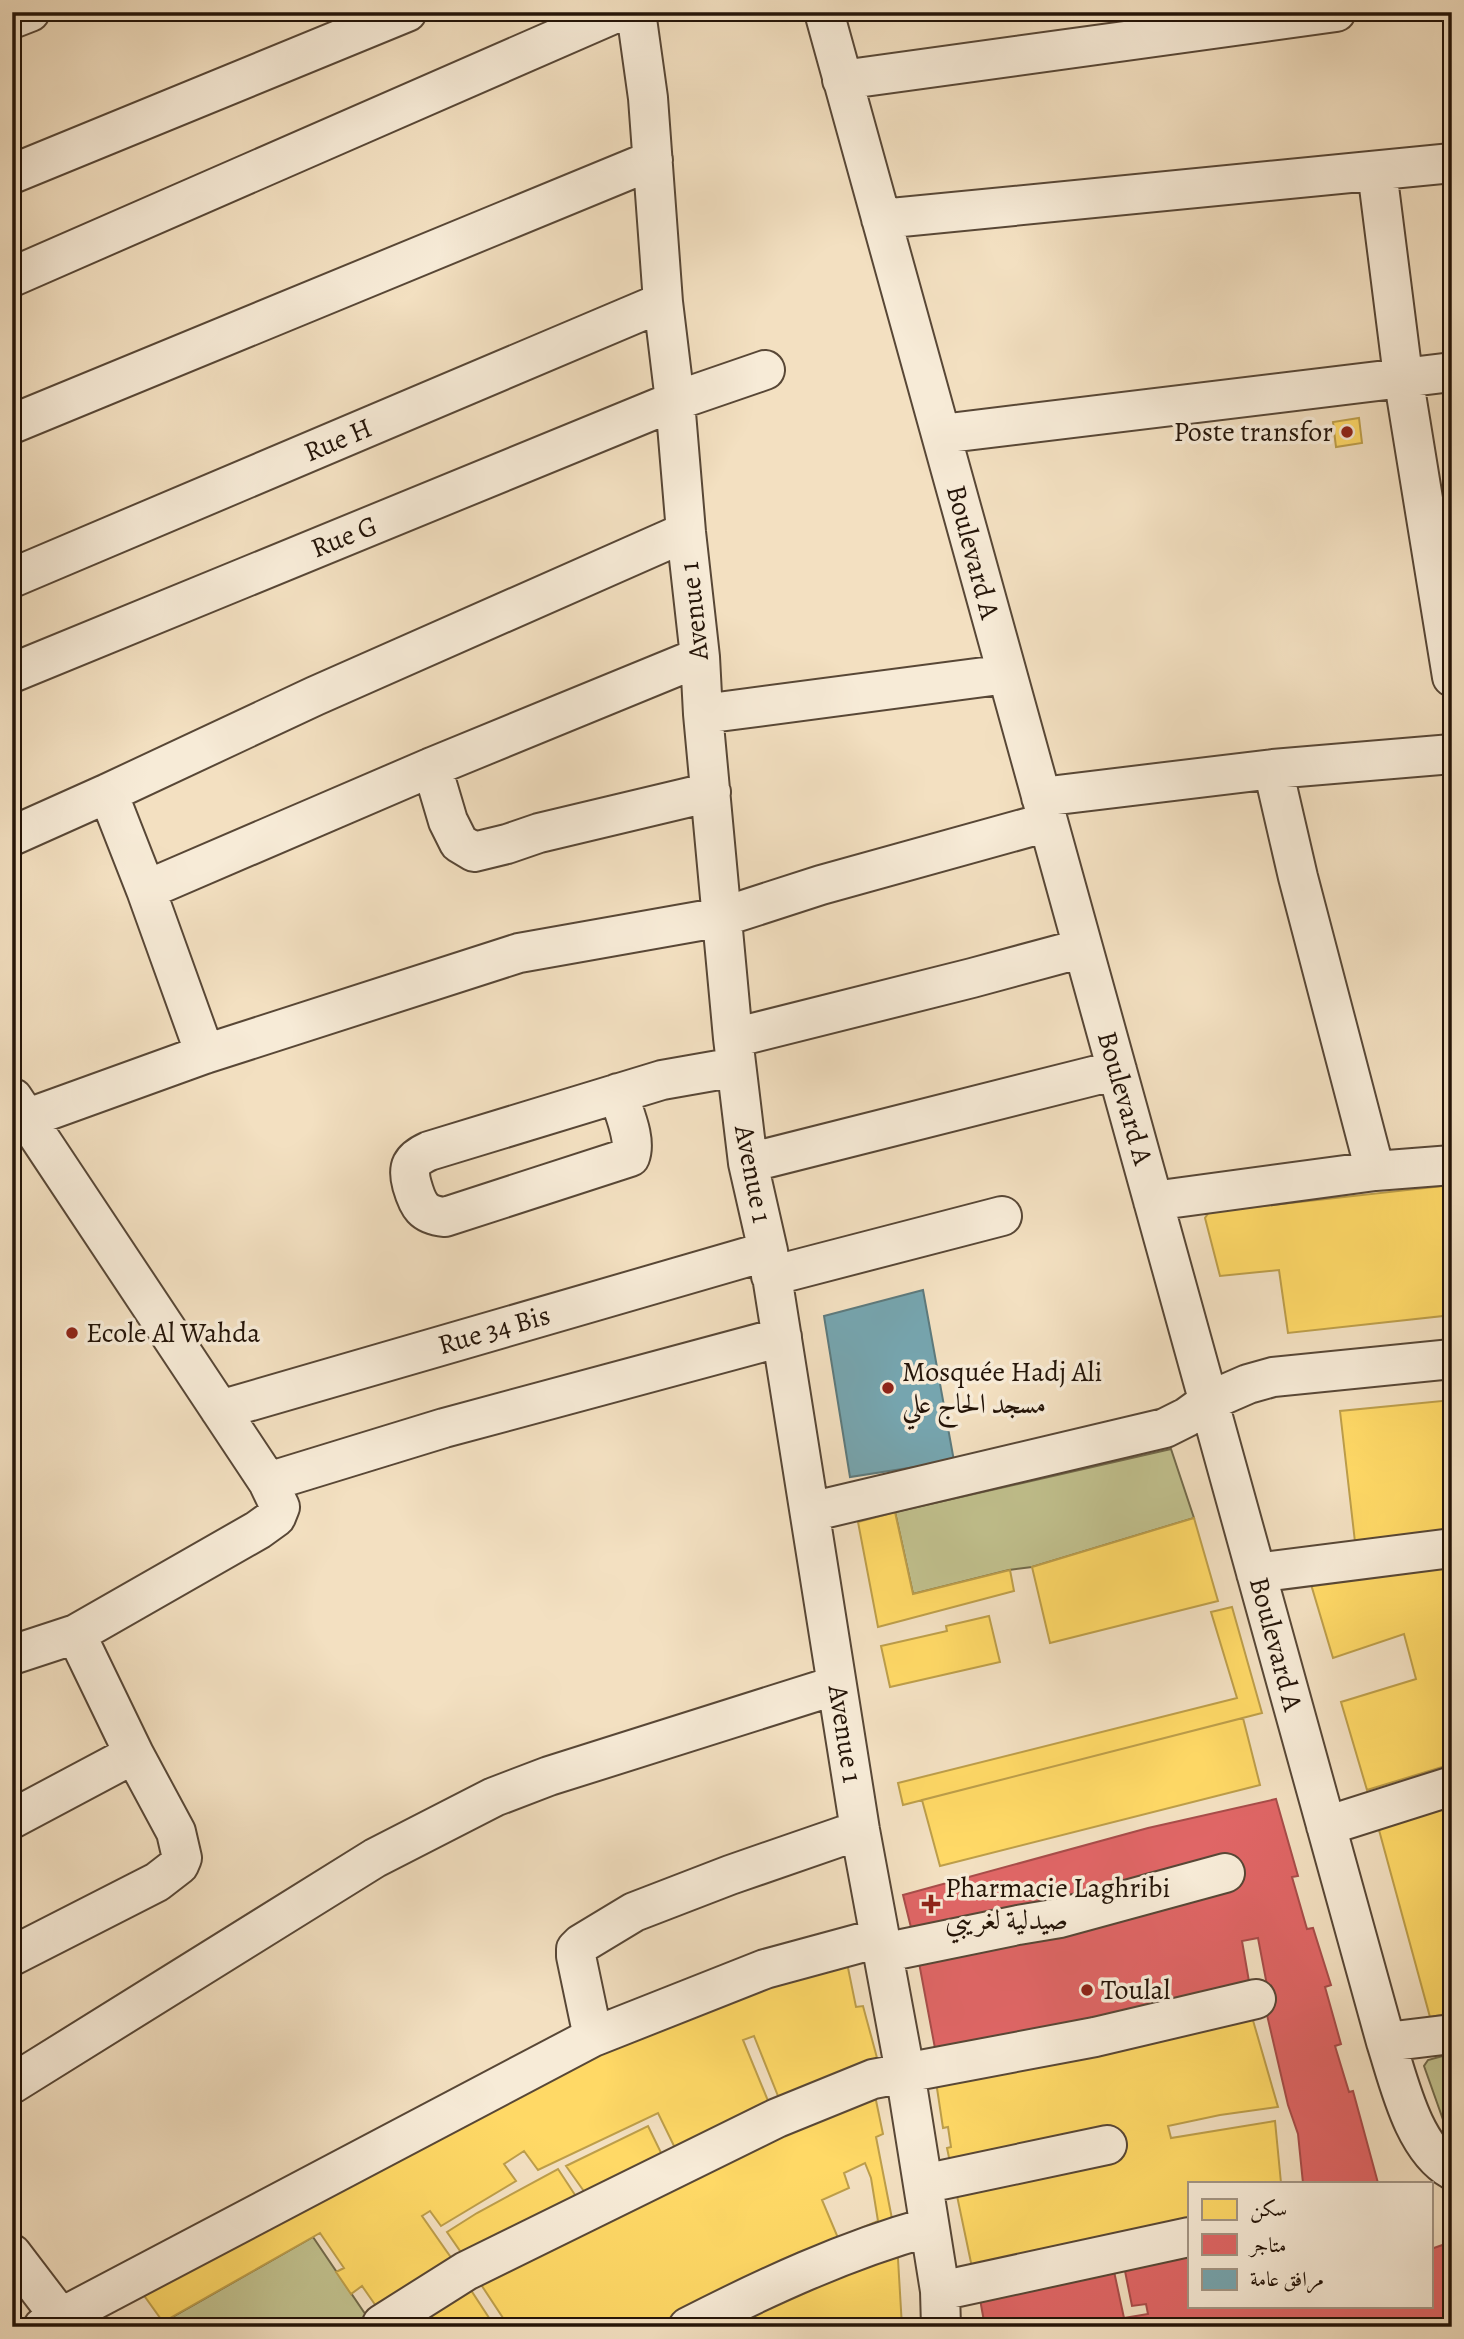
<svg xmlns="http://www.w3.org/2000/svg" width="1464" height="2339" viewBox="0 0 1464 2339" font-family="Alegreya,Amiri,serif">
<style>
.green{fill:#c1c18e;stroke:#726a4b;stroke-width:2}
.homes{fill:#ffd966;stroke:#bd9e4a;stroke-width:2;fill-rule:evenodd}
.shops{fill:#e06666;stroke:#a84d4a;stroke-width:2}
.public{fill:#76a5af;stroke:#5d7a7d;stroke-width:2}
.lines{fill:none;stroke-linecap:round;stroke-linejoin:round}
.minor-casing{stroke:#584736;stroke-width:42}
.minor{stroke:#f7ebd7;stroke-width:38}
.poi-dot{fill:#8f2418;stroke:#f7ebd7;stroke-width:2.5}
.labels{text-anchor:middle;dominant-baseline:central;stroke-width:7;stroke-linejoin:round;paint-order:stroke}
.poi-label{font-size:28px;fill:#241408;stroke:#f7ebd7;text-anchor:start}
.street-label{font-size:28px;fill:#241408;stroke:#f7ebd7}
</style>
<rect width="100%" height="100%" fill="#f3e0c1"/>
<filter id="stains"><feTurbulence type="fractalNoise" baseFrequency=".00286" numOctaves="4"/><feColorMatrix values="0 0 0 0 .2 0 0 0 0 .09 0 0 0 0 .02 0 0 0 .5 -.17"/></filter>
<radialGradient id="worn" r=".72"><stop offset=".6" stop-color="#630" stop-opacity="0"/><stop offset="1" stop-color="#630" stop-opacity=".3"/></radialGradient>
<path class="green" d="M 1171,1449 L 1194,1518 L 1032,1567 L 1009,1570 L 913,1594 L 895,1512 Z
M 1450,2054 L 1452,2063 L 1452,2145 L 1424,2066 L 1428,2060 Z
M 313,2237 L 374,2327 L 155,2327 Z"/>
<path class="homes" d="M 1359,418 L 1362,443 L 1336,447 L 1333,422 Z
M 1452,1185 L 1452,1315 L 1288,1333 L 1279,1270 L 1220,1276 L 1205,1218 L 1209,1212 Z
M 1452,1400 L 1452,1532 L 1355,1542 L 1340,1411 Z
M 895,1512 L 913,1594 L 1010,1570 L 1014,1591 L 878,1627 L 858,1522 Z
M 1194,1518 L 1218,1601 L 1050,1643 L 1032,1567 Z
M 1452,1563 L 1452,1764 L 1367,1790 L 1341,1702 L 1416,1679 L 1404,1634 L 1333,1658 L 1310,1581 Z
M 1232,1607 L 1262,1713 L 903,1805 L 898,1783 L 1237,1698 L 1211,1612 Z
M 989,1616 L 1000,1662 L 890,1687 L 881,1646 L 947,1631 L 946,1626 Z
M 1243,1718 L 1260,1785 L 940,1866 L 922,1800 Z
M 1452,1805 L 1452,2013 L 1430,2017 L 1379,1830 L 1384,1825 Z
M 846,1958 L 856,2007 L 863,2006 L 880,2069 L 784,2111 L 754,2036 L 743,2040 L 773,2113 L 675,2148 L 658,2113 L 538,2170 L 524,2151 L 504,2164 L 516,2181 L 441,2226 L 430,2211 L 422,2216 L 459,2269 L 383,2316 L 362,2286 L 351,2294 L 336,2272 L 344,2268 L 320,2233 L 163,2322 L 138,2287 L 690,2006 Z
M 1250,2010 L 1278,2107 L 1220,2115 L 1168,2126 L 1171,2138 L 1275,2121 L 1281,2183 L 1189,2183 L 1189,2229 L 974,2277 L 947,2148 L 951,2147 L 948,2127 L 943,2128 L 935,2075 Z
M 873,2086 L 883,2134 L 876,2137 L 894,2229 L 672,2327 L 509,2327 L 476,2277 ZM 865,2163 L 871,2178 L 878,2221 L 838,2238 L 822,2200 L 849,2188 L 844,2173 Z
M 648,2126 L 667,2165 L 593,2204 L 566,2166 Z
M 558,2169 L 583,2207 L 469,2264 L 447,2232 L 477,2213 Z
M 897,2242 L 902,2327 L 704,2327 Z
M 465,2281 L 495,2327 L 396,2327 Z"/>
<path class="shops" d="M 1276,1799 L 1298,1876 L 1292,1877 L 1307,1929 L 1313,1928 L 1331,1985 L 1325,1987 L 1341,2044 L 1335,2046 L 1349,2092 L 1353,2091 L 1378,2183 L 1303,2183 L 1298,2134 L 1288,2105 L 1264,2002 L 1270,2001 L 1258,1938 L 1242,1941 L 1251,1993 L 937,2059 L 917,1952 L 903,1895 L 1148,1828 Z
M 1451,2242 L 1452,2327 L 985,2327 L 978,2288 L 1112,2262 L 1124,2318 L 1148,2314 L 1146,2304 L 1132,2306 L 1123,2261 L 1189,2248 L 1189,2306 L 1431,2306 L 1431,2249 Z"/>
<path class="public" d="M 923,1290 L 954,1461 L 850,1477 L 824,1316 Z"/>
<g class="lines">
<defs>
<path id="minor" d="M 636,12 L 648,98 L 663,302 L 675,401 L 686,532 L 700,657 L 703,714 L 733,1038 L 748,1163 L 768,1251 L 860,1830 L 905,2072 L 940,2291 L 941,2327
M 824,12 L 1386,2042 C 1399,2082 1413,2148 1452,2170
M 12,19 L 30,12
M 842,80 L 1336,12
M 1377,171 L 1403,376 L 1452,677
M 12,174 L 407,12
M 881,219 L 1452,163
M 12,277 L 618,12
M 12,424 L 653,160
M 941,434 L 1452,372
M 12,578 L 663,302
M 12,673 L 675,401 L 765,370
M 703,714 L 1007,674
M 432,767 L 448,821 L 459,843 L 474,852 L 507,844 L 539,833 L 711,792
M 1273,769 L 1298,877 L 1375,1171
M 108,793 L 146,890 L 205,1054
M 1041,797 L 1273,769 L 1452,754
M 12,836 L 108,793 L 315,696 L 686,532
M 146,890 L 432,767 L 700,657
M 733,1038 L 972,978 L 1083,948
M 618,1093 C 623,1111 637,1139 630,1157 L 445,1217 C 423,1215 418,1206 412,1185 C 407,1167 411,1159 429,1151 L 662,1080 L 736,1067
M 28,1118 L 205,1054 L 519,953 L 722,917 L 821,885 L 1048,822
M 748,1163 L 1117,1070
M 1153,1201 L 1375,1171 L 1452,1165
M 771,1276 L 1002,1216
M 220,1410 L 768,1251
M 268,1482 L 444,1428 L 782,1337
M 810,1512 L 1165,1428 L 1187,1417 L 1209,1401 L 1248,1384 L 1273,1377 L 1452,1359
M 1256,1573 L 1452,1548
M 76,1634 L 134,1754
M 12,1655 L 76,1634 L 258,1530 L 276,1517 L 280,1507 L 268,1482 L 13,1098
M 12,1819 L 134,1754 L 176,1832 L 182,1858 L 179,1865 L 157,1882 L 12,1956
M 1326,1826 L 1452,1786
M 882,1953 L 1018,1925 L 1060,1918 L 1225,1873
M 593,2037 L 576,1956 L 576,1949 L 581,1944 L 634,1912 L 730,1875 L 860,1830
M 1386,2042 L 1452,2034
M 12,2084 L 375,1858 L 494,1797 L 549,1776 L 837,1685
M 923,2184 L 1107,2145
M 12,2254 L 60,2317
M 940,2291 L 1189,2237
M 382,2324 L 466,2271 L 777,2118 L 873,2079 L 1095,2037 L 1256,1999
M 43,2327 L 593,2037 L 765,1969 L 879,1938
M 688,2327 C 766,2287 846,2250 929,2227"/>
</defs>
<use href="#minor" class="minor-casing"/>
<use href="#minor" class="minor"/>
</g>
<g class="poi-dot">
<circle cx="1347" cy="432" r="7"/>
<circle cx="72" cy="1333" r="7"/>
<circle cx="888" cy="1388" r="7"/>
<path d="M927.5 1893.5h7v7h7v7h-7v7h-7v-7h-7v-7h7z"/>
<circle cx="1087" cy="1990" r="7"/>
</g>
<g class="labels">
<g class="poi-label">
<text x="1333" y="432" text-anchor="end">Poste transfor</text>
<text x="86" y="1333">Ecole Al Wahda</text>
<text x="902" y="1372">Mosquée Hadj Ali<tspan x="902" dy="32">مسجد الحاج علي</tspan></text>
<text x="945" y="1888">Pharmacie Laghribi<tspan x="945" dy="32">صيدلية لغريبي</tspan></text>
<text x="1101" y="1990">Toulal</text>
</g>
<g class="street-label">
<text transform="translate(338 440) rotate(-23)">Rue H</text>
<text transform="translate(344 537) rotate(-22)">Rue G</text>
<text transform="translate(973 552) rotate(75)">Boulevard A</text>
<text transform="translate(694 611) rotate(-96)">Avenue 1</text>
<text transform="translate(1125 1098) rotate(74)">Boulevard A</text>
<text transform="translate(753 1174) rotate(79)">Avenue 1</text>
<text transform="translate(494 1330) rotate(-16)">Rue 34 Bis</text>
<text transform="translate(1276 1644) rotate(75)">Boulevard A</text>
<text transform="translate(845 1734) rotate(81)">Avenue 1</text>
</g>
</g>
<rect width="1464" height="2339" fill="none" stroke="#f3e0c1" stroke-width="42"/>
<rect x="14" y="14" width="1436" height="2311" fill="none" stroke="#241408" stroke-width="3.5"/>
<rect x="21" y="21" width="1422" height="2297" fill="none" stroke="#241408" stroke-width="2"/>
<rect x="1188" y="2182" width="245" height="126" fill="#f7ebd7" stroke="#a39584" stroke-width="2"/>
<rect x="1202" y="2199" width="35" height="21" fill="#ffd966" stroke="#a39584" stroke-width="2"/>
<text x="1250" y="2216" font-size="21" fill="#241408">سكن</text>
<rect x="1202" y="2234" width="35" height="21" fill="#e06666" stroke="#a39584" stroke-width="2"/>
<text x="1250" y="2252" font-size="21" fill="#241408">متاجر</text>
<rect x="1202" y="2269" width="35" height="21" fill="#76a5af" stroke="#a39584" stroke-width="2"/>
<text x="1250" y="2286" font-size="21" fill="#241408">مرافق عامة</text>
<rect width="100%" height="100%" filter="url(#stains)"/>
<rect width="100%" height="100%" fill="url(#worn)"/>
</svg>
